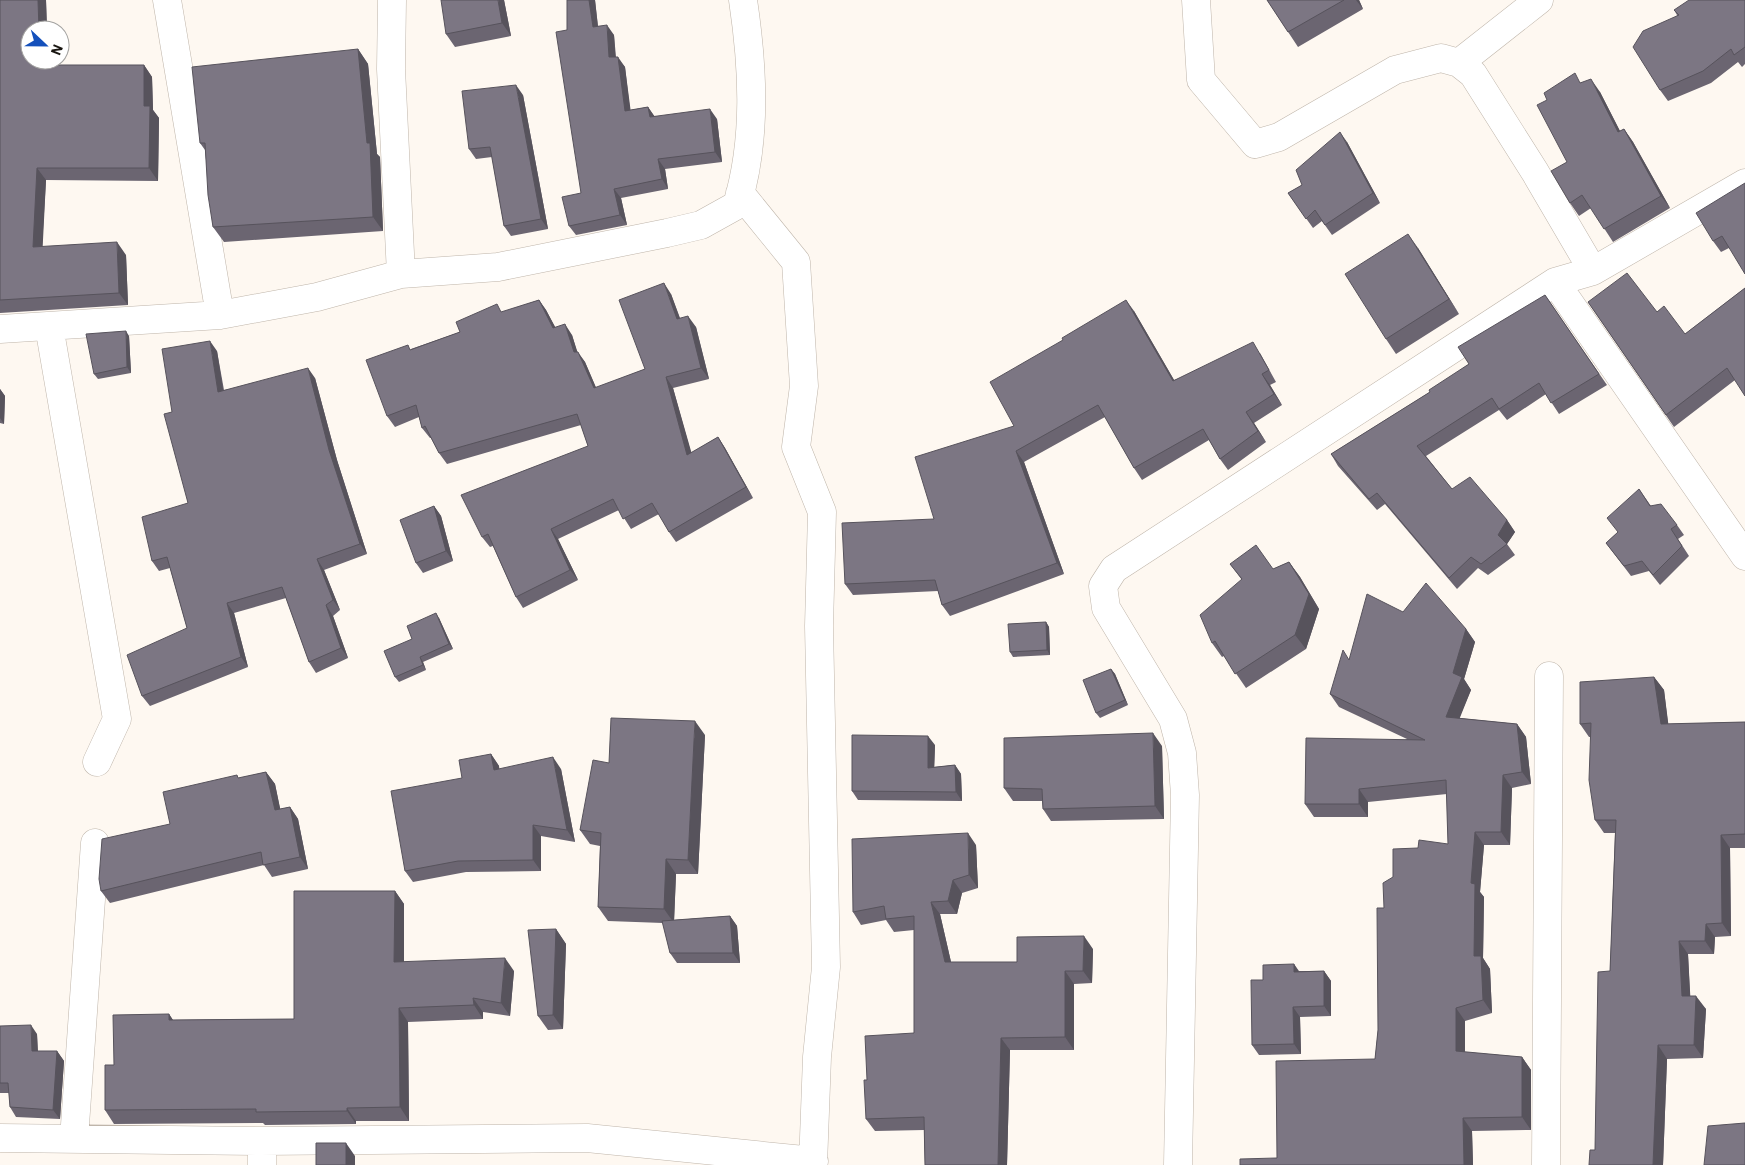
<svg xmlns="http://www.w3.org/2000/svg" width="1745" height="1165" viewBox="0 0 1745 1165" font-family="'IBM Plex Sans',sans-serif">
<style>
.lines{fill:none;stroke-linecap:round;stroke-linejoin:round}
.street-casing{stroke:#bfb5aa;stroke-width:29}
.street{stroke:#fff;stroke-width:28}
.wall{fill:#6b6571}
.shaded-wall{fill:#57535c}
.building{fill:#7c7683;stroke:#57535c}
</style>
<rect width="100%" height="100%" fill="#fef8f1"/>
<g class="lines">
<defs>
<path id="street" d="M 167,0 L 220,315
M 392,0 L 391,69 L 401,274
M 1196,0 L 1201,80 L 1255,144 L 1279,137 L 1395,70 L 1441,58 L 1459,63 L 1473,74 L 1535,172 L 1593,271
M 1459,63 L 1539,0
M 740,193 L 796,262 L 804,386 L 796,447 L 822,512 L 819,626 L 826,967 L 817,1057 L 813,1165
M 1555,282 L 1745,556
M 49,326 L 117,719 L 97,762
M 0,329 L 220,315 L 317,297 L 401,274 L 498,267 L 667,233 L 701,225 L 737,205 C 757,139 753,67 743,0
M 0,1138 L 262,1141 L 587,1138 L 814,1161
M 74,1139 L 95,843
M 262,1165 L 262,1141
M 1178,1165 L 1185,795 L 1182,753 L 1173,719 L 1106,608 L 1103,586 L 1114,569 L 1555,282 L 1593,271 L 1745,183
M 1546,1165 L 1549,676"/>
</defs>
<use href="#street" class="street-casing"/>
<use href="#street" class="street"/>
</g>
<path class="wall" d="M 0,0 L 46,0 L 47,30 L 30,60 L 48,60 L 49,65 L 144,65 L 152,77 L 153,110 L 159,118 L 158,181 L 46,180 L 42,247 L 126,255 L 128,305 L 0,313 Z
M 504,0 L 511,36 L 455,47 L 446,34 Z
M 567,0 L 595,0 L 598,26 L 614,35 L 616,57 L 625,67 L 630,110 L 648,107 L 654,116 L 717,119 L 722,162 L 665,169 L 668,189 L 621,198 L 627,225 L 576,235 L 569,226 L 581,193 L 567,30 Z
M 1267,0 L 1359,0 L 1363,9 L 1298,47 Z
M 1745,0 L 1745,64 L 1742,67 L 1738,62 L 1711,83 L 1668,101 L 1660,90 L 1677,15 L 1674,10 Z
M 358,49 L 368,64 L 377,154 L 380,157 L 383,231 L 224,242 L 213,227 L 205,150 L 200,143 Z
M 1581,82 L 1600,92 L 1620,131 L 1624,129 L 1633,142 L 1670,208 L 1613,242 L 1591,208 L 1579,216 L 1570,203 L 1567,162 Z
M 523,95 L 548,229 L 511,236 L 504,226 L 492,157 L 476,159 L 469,149 Z
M 1347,142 L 1380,203 L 1332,235 L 1322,221 L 1313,228 L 1288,193 L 1302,185 Z
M 1745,183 L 1729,248 L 1721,252 L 1713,241 Z
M 1418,248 L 1459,314 L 1396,354 L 1386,339 Z
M 1745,288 L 1735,380 L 1674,427 L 1588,302 L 1657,312 L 1685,334 Z
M 671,294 L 680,318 L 696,327 L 709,379 L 673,388 L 691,453 L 718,437 L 725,448 L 753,498 L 676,542 L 669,532 L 659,514 L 631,529 L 619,510 L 558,539 L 578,580 L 523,608 L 516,597 L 493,546 L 490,547 L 482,537 L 588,446 L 581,425 L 447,464 L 439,453 L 431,438 L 430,438 L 422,428 L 419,417 L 395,427 L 387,416 L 411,349 L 460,332 L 503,312 L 539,300 L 546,310 L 555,327 L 572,335 L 577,352 L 585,362 L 596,388 L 645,369 Z
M 1545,295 L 1607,385 L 1559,414 L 1546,394 L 1507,420 L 1499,410 L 1426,456 L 1452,489 L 1507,520 L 1515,532 L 1507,544 L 1515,555 L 1488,575 L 1478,568 L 1457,589 L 1385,504 L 1377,510 L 1338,466 L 1331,454 L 1430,392 L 1469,364 Z
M 1134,311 L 1174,380 L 1260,353 L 1276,382 L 1270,385 L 1282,405 L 1254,423 L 1266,442 L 1228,470 L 1220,459 L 1209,440 L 1142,480 L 1134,468 L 1105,417 L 1024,462 L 1064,574 L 950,616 L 942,605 L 938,591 L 853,595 L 845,584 L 934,519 L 1014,426 Z
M 129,336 L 131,373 L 98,379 L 94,374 Z
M 217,351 L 224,390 L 315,378 L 337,460 L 367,554 L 324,570 L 340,610 L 333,616 L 348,658 L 316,673 L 309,662 L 286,598 L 234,613 L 248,667 L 150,706 L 142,696 L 187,628 L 170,568 L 159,571 L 152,561 L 188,503 L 172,412 Z
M 0,389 L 5,396 L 4,424 L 0,423 Z
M 1639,489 L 1651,506 L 1677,525 L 1684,535 L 1678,539 L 1689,556 L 1660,585 L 1649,571 L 1631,576 L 1606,543 L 1618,532 Z
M 434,506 L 441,516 L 453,561 L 423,573 L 416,563 Z
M 1289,562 L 1300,577 L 1319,609 L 1306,649 L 1246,688 L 1224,656 L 1222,657 L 1212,643 L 1242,580 L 1230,564 L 1273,569 Z
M 1403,612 L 1466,629 L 1475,642 L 1464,679 L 1471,690 L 1459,718 L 1517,724 L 1526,737 L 1531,784 L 1512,788 L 1510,845 L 1484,845 L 1480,892 L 1484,897 L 1483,958 L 1490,969 L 1492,1013 L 1465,1021 L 1465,1052 L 1522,1057 L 1531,1070 L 1531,1130 L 1472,1131 L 1473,1165 L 1240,1165 L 1277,1158 L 1375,1059 L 1378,1030 L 1384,908 L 1393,877 L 1418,848 L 1448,844 L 1447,794 L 1368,802 L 1368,817 L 1314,817 L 1305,804 L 1407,739 L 1339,707 L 1330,694 L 1349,659 Z
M 439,618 L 453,649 L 423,662 L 426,670 L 399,682 L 395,677 L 412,639 Z
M 1046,622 L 1049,627 L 1050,655 L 1013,657 L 1010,652 Z
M 1111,669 L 1115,674 L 1128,705 L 1100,718 L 1096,713 Z
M 1654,677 L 1664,690 L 1668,724 L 1745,722 L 1745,848 L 1730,848 L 1731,936 L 1715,937 L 1714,954 L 1688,954 L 1690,996 L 1706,1009 L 1703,1058 L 1667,1059 L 1663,1165 L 1589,1165 L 1595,1150 L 1610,971 L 1615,833 L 1604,833 L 1595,820 L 1591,737 L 1589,737 L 1580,724 Z
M 705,735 L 698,874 L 676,874 L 674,920 L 730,916 L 737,926 L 740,963 L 677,963 L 670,953 L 663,923 L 608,921 L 598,907 L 600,846 L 590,844 L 580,830 L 609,763 Z
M 935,745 L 934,767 L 955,765 L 961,774 L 962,801 L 858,800 L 852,791 Z
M 1162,746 L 1164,819 L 1051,821 L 1043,809 L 1042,801 L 1013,801 L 1004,788 Z
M 491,754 L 499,766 L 499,769 L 561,769 L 575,842 L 541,836 L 541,871 L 466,872 L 413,882 L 405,871 L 462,778 Z
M 266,772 L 275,784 L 280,809 L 290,807 L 298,819 L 308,869 L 272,877 L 264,865 L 110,903 L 101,891 L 170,824 L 239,778 Z
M 976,845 L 978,888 L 962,893 L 957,914 L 940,914 L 951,962 L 1017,962 L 1093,949 L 1092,983 L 1074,984 L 1074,1050 L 1010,1050 L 1007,1165 L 925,1165 L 924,1130 L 875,1131 L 866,1119 L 867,1080 L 914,1033 L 914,930 L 894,932 L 886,920 L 861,925 L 853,912 Z
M 395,891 L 404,904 L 404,962 L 514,971 L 510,1016 L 483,1012 L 483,1019 L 408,1022 L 409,1121 L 356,1121 L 356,1124 L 265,1125 L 263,1123 L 114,1124 L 105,1110 L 114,1065 L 169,1014 L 173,1020 L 294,1019 Z
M 556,929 L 566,944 L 563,1029 L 548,1030 L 538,1016 Z
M 1294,964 L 1299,971 L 1324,971 L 1331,981 L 1331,1016 L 1300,1017 L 1301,1054 L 1259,1055 L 1252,1045 L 1263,980 Z
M 0,1026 L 37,1034 L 38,1051 L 57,1051 L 64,1061 L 60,1119 L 16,1117 L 10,1107 L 9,1093 L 0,1093 Z"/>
<path class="shaded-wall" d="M 38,0 L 46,0 L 47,30 L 39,30 Z
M 498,0 L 504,0 L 511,36 L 502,23 Z
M 589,0 L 595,0 L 599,37 L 593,27 Z
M 1356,0 L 1359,0 L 1363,9 Z
M 607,25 L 614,35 L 616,67 L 609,57 Z
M 358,49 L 368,64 L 377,154 L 380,157 L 383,231 L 373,217 L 367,143 Z
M 618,57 L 625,67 L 632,121 L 625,111 Z
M 40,60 L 48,60 L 49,77 L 40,65 Z
M 144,65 L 152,77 L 153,110 L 159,118 L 158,181 L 149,168 L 144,106 Z
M 1591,79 L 1600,92 L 1627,145 L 1618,132 Z
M 516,85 L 523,95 L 548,229 L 541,219 Z
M 648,107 L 655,117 L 650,117 Z
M 710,109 L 717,119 L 722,162 L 715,152 Z
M 1624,129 L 1633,142 L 1670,208 L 1661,196 Z
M 1340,132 L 1347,142 L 1380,203 L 1373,193 Z
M 658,159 L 665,169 L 668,189 L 662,179 Z
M 37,168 L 46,180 L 42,260 L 33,247 Z
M 614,189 L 621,198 L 627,225 L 620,215 Z
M 1408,234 L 1418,248 L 1459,314 L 1449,299 Z
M 117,242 L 126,255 L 128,305 L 119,293 Z
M 664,283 L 671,294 L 684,330 L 677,319 Z
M 539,300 L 546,310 L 561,338 L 553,328 Z
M 1126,300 L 1134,311 L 1181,392 L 1173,381 Z
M 688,316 L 696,327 L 709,379 L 701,368 Z
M 565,324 L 572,335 L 581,363 L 574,352 Z
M 126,331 L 129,336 L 131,373 L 127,367 Z
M 210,341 L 217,351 L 225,402 L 218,392 Z
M 578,352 L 585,362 L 601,399 L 594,388 Z
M 308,368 L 315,378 L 337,460 L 367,554 L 360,544 L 329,450 Z
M 1262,374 L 1270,385 L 1282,405 L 1274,394 Z
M 666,377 L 673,388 L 695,465 L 687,455 Z
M 0,389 L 5,396 L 4,424 L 0,418 Z
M 1246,412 L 1254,423 L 1266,442 L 1258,431 Z
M 718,437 L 725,448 L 753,498 L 746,487 Z
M 1016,451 L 1024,462 L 1064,574 L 1057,563 Z
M 434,506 L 441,516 L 453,561 L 446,551 Z
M 1507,520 L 1515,532 L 1507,544 L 1498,535 Z
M 551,529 L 558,539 L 578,580 L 570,570 Z
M 317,559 L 324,570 L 340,610 L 333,600 Z
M 1289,562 L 1300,577 L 1319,609 L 1306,649 L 1295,635 Z
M 227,603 L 234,613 L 248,667 L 241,657 Z
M 326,605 L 333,616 L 348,658 L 341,648 Z
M 436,613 L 439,618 L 453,649 L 449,644 Z
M 1046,622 L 1049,627 L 1050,655 L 1047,650 Z
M 1466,629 L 1475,642 L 1464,679 L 1471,690 L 1455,730 L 1446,717 L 1453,673 Z
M 420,657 L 423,662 L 426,670 L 423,665 Z
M 1111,669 L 1115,674 L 1128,705 L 1125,700 Z
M 1654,677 L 1664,690 L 1670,737 L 1661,724 Z
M 695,721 L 705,735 L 698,874 L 688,860 Z
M 1517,724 L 1526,737 L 1531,784 L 1522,772 Z
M 1153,733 L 1162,746 L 1164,819 L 1155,806 Z
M 928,736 L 935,745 L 934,777 L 928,768 Z
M 491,754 L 499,766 L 501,781 L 494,770 Z
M 553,757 L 561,769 L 575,842 L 567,830 Z
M 955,765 L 961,774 L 962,801 L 956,792 Z
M 266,772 L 275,784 L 283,822 L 275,810 Z
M 1503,775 L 1512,788 L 1510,845 L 1501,832 Z
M 1359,789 L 1368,802 L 1368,817 L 1359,804 Z
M 290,807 L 298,819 L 308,869 L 300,857 Z
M 533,825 L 541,836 L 541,871 L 533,860 Z
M 1475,832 L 1484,845 L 1480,892 L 1484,897 L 1483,958 L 1490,969 L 1492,1013 L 1483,1000 L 1474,956 L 1471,883 Z
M 968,833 L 976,845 L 978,888 L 969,875 Z
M 1721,835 L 1730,848 L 1731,936 L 1722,923 Z
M 666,859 L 676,874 L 674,923 L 664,909 Z
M 953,880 L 962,893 L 957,914 L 948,901 Z
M 395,891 L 404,904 L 404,976 L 394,962 Z
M 931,902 L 940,914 L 954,975 L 945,962 Z
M 730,916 L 737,926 L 740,963 L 733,953 Z
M 1706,924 L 1715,937 L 1714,954 L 1705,941 Z
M 556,929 L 566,944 L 563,1029 L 553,1015 Z
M 1084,936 L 1093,949 L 1092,983 L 1083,971 Z
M 1679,941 L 1688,954 L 1691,1009 L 1682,996 Z
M 505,958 L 514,971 L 510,1016 L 501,1003 Z
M 1294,964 L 1300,974 L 1294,972 Z
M 1065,971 L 1074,984 L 1074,1050 L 1065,1037 Z
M 1324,971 L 1331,981 L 1331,1016 L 1324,1006 Z
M 1696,996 L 1706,1009 L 1703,1058 L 1694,1045 Z
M 473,998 L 483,1012 L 483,1019 L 474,1005 Z
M 1293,1007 L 1300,1017 L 1301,1054 L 1294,1044 Z
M 399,1008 L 408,1022 L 409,1121 L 400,1107 Z
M 1456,1008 L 1465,1021 L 1465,1063 L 1456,1051 Z
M 169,1014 L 178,1028 L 169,1020 Z
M 31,1025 L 37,1034 L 38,1060 L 32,1051 Z
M 1001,1038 L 1010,1050 L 1007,1165 L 998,1165 Z
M 1658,1045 L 1667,1059 L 1663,1165 L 1653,1165 Z
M 57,1051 L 64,1061 L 60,1119 L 53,1110 Z
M 1522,1057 L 1531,1070 L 1531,1130 L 1522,1117 Z
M 347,1108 L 356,1121 L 356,1124 L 347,1111 Z
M 1463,1118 L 1472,1131 L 1473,1165 L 1464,1165 Z
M 346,1143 L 355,1156 L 355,1165 L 346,1165 Z"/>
<path class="building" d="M 0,0 L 38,0 L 39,30 L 30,30 L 30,60 L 40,60 L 40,65 L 144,65 L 144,106 L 150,106 L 149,168 L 37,168 L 33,247 L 117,242 L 119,293 L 0,300 Z
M 441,0 L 498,0 L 502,23 L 446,34 Z
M 567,0 L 589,0 L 593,27 L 607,25 L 609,57 L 618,57 L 625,111 L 648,107 L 650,117 L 710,109 L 715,152 L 658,159 L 662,179 L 614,189 L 620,215 L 569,226 L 562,197 L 581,193 L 556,32 L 567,30 Z
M 1267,0 L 1344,0 L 1288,32 Z
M 1689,0 L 1745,0 L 1745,47 L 1734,55 L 1731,49 L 1703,71 L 1660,90 L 1633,47 L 1643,31 L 1679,15 L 1674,10 Z
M 358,49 L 367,143 L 370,143 L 373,217 L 213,227 L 208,195 L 205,143 L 200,143 L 192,67 Z
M 1575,73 L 1580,83 L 1591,79 L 1618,132 L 1624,129 L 1661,196 L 1604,229 L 1582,195 L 1570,203 L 1551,171 L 1567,162 L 1537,105 L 1547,100 L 1544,93 Z
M 516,85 L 541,219 L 504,226 L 490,147 L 469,149 L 462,91 Z
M 1340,132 L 1373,193 L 1325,225 L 1315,210 L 1306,219 L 1288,193 L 1302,185 L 1296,170 Z
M 1745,183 L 1745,274 L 1722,236 L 1713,241 L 1696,213 Z
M 1408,234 L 1449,299 L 1386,339 L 1345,274 Z
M 1627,273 L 1657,312 L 1664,306 L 1685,334 L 1745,288 L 1745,396 L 1727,368 L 1666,415 L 1588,302 Z
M 664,283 L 677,319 L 688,316 L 701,368 L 666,377 L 687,455 L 718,437 L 746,487 L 669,532 L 652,503 L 623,519 L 613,499 L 551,529 L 570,570 L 516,597 L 488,534 L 482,537 L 461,495 L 588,446 L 577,414 L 439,453 L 425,426 L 422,428 L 416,405 L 387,416 L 366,360 L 408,345 L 410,350 L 460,332 L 456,322 L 497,304 L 501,312 L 539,300 L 553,328 L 565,324 L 574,352 L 578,352 L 594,388 L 645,369 L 619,300 Z
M 1545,295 L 1599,374 L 1551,403 L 1539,383 L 1499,409 L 1492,398 L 1417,446 L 1452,489 L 1470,477 L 1507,520 L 1498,535 L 1507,544 L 1481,564 L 1471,557 L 1449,578 L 1377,493 L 1369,499 L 1331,454 L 1430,392 L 1429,390 L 1469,364 L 1458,347 Z
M 1126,300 L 1173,381 L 1253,342 L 1269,370 L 1262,374 L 1274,394 L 1246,412 L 1258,431 L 1220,459 L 1203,429 L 1134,468 L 1098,405 L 1016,451 L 1057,563 L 942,605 L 935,580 L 845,584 L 842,523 L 934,519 L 915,457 L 1014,426 L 990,382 L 1063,340 L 1062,338 Z
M 126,331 L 127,367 L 94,374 L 86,334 Z
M 210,341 L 218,392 L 308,368 L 329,450 L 360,544 L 317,559 L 333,600 L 326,605 L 341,648 L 309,662 L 282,587 L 227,603 L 241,657 L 142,696 L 127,655 L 187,628 L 167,557 L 152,561 L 142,517 L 188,503 L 164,414 L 172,412 L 162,349 Z
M 1639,489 L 1650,506 L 1661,504 L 1677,525 L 1671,529 L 1682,546 L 1653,575 L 1642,561 L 1624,566 L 1606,543 L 1618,532 L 1607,518 Z
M 434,506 L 446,551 L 416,563 L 400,520 Z
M 1256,545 L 1273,569 L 1289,562 L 1309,594 L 1295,635 L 1235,674 L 1215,641 L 1212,643 L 1200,615 L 1242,579 L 1230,564 Z
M 1426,583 L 1466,629 L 1453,673 L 1462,677 L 1446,717 L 1517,724 L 1522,772 L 1503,775 L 1501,832 L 1475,832 L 1471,883 L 1475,884 L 1474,956 L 1481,956 L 1483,1000 L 1456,1008 L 1456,1051 L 1522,1057 L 1522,1117 L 1463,1118 L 1464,1165 L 1240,1165 L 1240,1159 L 1277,1158 L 1276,1061 L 1375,1059 L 1378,1030 L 1377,908 L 1384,908 L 1383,883 L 1393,877 L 1393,849 L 1418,848 L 1419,840 L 1448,844 L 1446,780 L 1359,789 L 1359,804 L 1305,804 L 1306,738 L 1425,740 L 1330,694 L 1343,650 L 1349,660 L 1367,594 L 1403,612 Z
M 436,613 L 449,644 L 420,657 L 423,665 L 395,677 L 384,651 L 412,639 L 407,626 Z
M 1046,622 L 1047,650 L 1010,652 L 1008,624 Z
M 1111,669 L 1125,700 L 1096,713 L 1083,680 Z
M 1654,677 L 1661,724 L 1745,722 L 1745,834 L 1721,835 L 1722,923 L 1706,924 L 1705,941 L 1679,941 L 1682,996 L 1696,996 L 1694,1045 L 1658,1045 L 1653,1165 L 1589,1165 L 1590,1150 L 1595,1150 L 1598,972 L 1610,971 L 1616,820 L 1595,820 L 1589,780 L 1591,723 L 1580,724 L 1580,682 Z
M 611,718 L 695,721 L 688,860 L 666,859 L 664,909 L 598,907 L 601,833 L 580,830 L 593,760 L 609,763 Z
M 1153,733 L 1155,806 L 1043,809 L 1042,789 L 1004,788 L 1004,738 Z
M 852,735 L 928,736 L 928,768 L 955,765 L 956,792 L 852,791 Z
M 491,754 L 494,770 L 553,757 L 567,830 L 533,825 L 533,860 L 458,861 L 405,871 L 391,791 L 462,778 L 459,760 Z
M 266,772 L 275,810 L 290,807 L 300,857 L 263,865 L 261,852 L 101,891 L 99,879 L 102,839 L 170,824 L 163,792 L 237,775 L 238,778 Z
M 968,833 L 969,875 L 953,880 L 948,901 L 931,902 L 945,962 L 1017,962 L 1017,937 L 1084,936 L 1083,971 L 1065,971 L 1065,1037 L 1001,1038 L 998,1165 L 925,1165 L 924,1117 L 866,1119 L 864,1080 L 867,1080 L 865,1036 L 914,1033 L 914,916 L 886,919 L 884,906 L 853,912 L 852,839 Z
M 294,891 L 395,891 L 394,962 L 505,958 L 501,1003 L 473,998 L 474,1005 L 399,1008 L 400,1107 L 347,1108 L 347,1111 L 256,1112 L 256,1109 L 105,1110 L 105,1065 L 114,1065 L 113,1015 L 169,1014 L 169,1020 L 294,1019 Z
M 730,916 L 733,953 L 670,953 L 662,921 Z
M 556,929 L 553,1015 L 538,1016 L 528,930 Z
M 1294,964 L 1294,972 L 1324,971 L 1324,1006 L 1293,1007 L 1294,1044 L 1252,1045 L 1251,980 L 1263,980 L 1263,965 Z
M 31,1025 L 32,1051 L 57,1051 L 53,1110 L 10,1107 L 8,1083 L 0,1083 L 0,1026 Z
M 1745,1123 L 1745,1165 L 1704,1165 L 1708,1126 Z
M 316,1143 L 346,1143 L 346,1165 L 316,1165 Z"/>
<g transform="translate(45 45) rotate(112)"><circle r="24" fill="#ffffff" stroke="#a3a2a0"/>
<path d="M0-4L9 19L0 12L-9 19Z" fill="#1450bb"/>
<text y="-8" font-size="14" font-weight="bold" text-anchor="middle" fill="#191611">N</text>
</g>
</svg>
